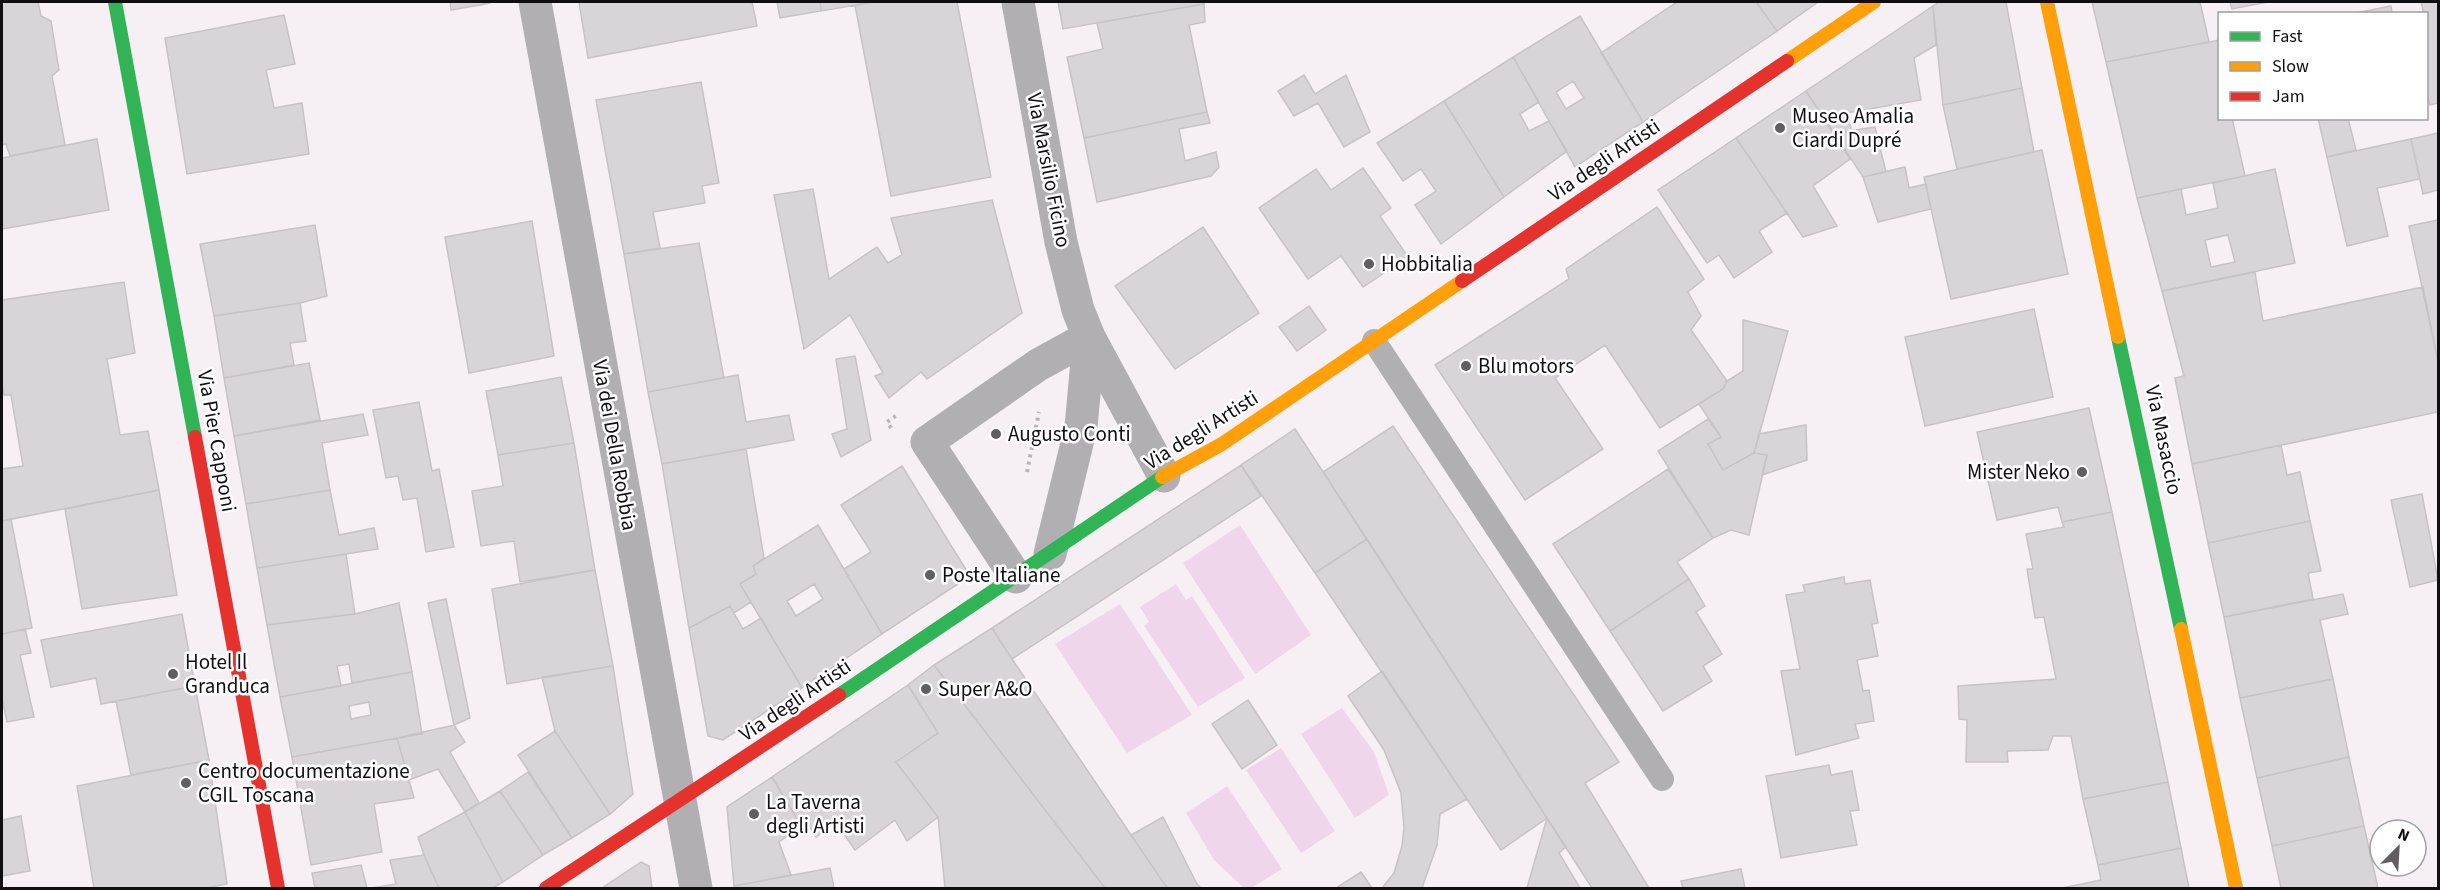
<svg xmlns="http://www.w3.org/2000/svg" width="2440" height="890" viewBox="0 0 2440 890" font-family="'Source Sans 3',sans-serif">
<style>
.green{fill:#efd6eb}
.building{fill:#d9d4d8;stroke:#c7c2c6;stroke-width:1.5;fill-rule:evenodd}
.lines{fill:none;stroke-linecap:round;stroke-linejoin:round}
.path{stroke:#b8b4b8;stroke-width:4;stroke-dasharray:3 4.5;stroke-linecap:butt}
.lane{stroke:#b2afb2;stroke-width:24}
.street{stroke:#b2afb2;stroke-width:33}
.fast{stroke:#30b455;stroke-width:14}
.slow{stroke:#ff9f0a;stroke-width:14}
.jam{stroke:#e5322d;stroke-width:14}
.poi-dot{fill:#615d61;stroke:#fff;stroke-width:2}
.labels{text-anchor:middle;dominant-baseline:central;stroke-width:5;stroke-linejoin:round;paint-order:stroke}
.poi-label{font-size:21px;fill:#110e11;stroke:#fff;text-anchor:start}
.street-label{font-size:21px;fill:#110e11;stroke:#fff}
</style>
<rect width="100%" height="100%" fill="#f6f0f5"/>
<path class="green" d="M 1240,525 L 1311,635 L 1255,674 L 1183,563 Z
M 1176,584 L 1186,600 L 1192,596 L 1245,678 L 1198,707 L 1144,626 L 1149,622 L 1140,607 Z
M 1120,604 L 1192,715 L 1127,753 L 1055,644 Z
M 1342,708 L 1374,752 L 1389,795 L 1355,818 L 1301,734 Z
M 1281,748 L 1335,831 L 1301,853 L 1246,770 Z
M 1227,786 L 1282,869 L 1251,888 L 1244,888 L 1214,860 L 1186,813 Z"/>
<path class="building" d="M 2,2 L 38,2 L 41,16 L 51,21 L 59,70 L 52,76 L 65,145 L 10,156 L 6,144 L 2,145 Z
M 450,2 L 490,2 L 490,3 L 451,10 Z
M 579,2 L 752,2 L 757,26 L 588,58 Z
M 777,2 L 820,2 L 821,11 L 780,18 Z
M 820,2 L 874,2 L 821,11 Z
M 874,2 L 957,2 L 991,177 L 891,196 L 855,5 Z
M 1058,2 L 1203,2 L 1204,4 L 1063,29 Z
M 1677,2 L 1756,2 L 1777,31 L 1643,122 L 1601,53 Z
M 1756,2 L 1818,2 L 1777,31 Z
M 1939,2 L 2006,2 L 2022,88 L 1943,105 L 1933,6 Z
M 2092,2 L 2200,2 L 2209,42 L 2106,62 Z
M 2230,2 L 2268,2 L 2232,9 Z
M 2421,2 L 2438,2 L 2438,103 L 2430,105 L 2426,91 L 2426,14 L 2424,14 Z
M 1204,4 L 1205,22 L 1189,25 L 1207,112 L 1084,138 L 1067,57 L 1103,49 L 1097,23 Z
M 1933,6 L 1936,45 L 1914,58 L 1921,100 L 1846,113 L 1852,131 L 1834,133 L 1806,91 Z
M 2391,6 L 2392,14 L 2351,14 Z
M 284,15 L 295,64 L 266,70 L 274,108 L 302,103 L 309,154 L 187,174 L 165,38 Z
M 1580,16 L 1643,122 L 1575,167 L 1513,57 ZM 1573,81 L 1584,98 L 1566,109 L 1556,92 Z
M 2220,40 L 2220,118 L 2232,118 L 2245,176 L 2137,198 L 2106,62 Z
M 1513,57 L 1539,102 L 1520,114 L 1529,131 L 1549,121 L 1567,151 L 1504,197 L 1444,101 Z
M 1304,75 L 1315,94 L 1346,75 L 1370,132 L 1344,147 L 1318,103 L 1294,116 L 1278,91 Z
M 701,82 L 719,183 L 702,186 L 705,203 L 653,212 L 660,248 L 624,254 L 596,100 Z
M 2022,88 L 2034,152 L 1957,169 L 1943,105 Z
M 1806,91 L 1850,159 L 1813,186 L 1837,226 L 1803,237 L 1736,138 Z
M 1444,101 L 1504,197 L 1441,244 L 1415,205 L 1436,191 L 1421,169 L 1403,181 L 1377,143 Z
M 1207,112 L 1210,123 L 1179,129 L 1185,161 L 1216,152 L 1219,167 L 1211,176 L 1097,202 L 1084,138 Z
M 2318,118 L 2348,118 L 2356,150 L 2327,157 Z
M 1875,127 L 1886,172 L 1863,177 L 1834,133 Z
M 2438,133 L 2438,190 L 2423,194 L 2411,139 Z
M 1736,138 L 1787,213 L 1759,231 L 1772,252 L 1734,278 L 1719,255 L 1707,263 L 1658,190 Z
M 97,139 L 109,210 L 2,229 L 2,158 Z
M 2411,139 L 2420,179 L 2377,188 L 2388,236 L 2347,246 L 2327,157 Z
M 2042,150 L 2068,274 L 1951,299 L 1924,177 Z
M 1905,167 L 1909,188 L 1926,184 L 1931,209 L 1878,222 L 1863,177 Z
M 1363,168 L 1391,208 L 1380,216 L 1408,257 L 1363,287 L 1341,256 L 1308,279 L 1259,208 L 1316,169 L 1331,190 Z
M 2275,169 L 2295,263 L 2162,291 L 2137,198 L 2181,189 L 2186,215 L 2218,208 L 2213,183 ZM 2228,235 L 2235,262 L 2211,267 L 2205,240 Z
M 813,189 L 829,279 L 877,247 L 888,263 L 902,255 L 891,218 L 992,200 L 1022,313 L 927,379 L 921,372 L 889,398 L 875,376 L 883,373 L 850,315 L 804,349 L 774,195 Z
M 1657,207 L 1704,279 L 1688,292 L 1701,316 L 1691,330 L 1727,381 L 1723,389 L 1660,428 L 1605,345 L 1555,378 L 1603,449 L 1525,500 L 1435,365 L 1569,279 L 1566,269 Z
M 2438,220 L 2438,362 L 2409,226 Z
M 532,221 L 554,356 L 469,373 L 445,237 Z
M 315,225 L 327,296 L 300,303 L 214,316 L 200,244 Z
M 1203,227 L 1259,313 L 1175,369 L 1115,286 Z
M 699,243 L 724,378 L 648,392 L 624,254 Z
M 2255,272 L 2263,321 L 2423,287 L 2438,362 L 2438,412 L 2192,464 L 2175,378 L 2184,376 L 2162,291 Z
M 124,282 L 135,353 L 107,359 L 120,435 L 148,431 L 159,490 L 2,521 L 2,469 L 23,466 L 11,395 L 4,395 L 2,383 L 2,300 Z
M 300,303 L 306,341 L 290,343 L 294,365 L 224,378 L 214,316 Z
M 1309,306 L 1326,330 L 1297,351 L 1279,327 Z
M 2034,309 L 2053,397 L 1925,426 L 1905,337 Z
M 1743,320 L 1788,331 L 1754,453 L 1723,470 L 1708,444 L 1721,437 L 1699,404 L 1723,389 L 1727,381 L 1743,371 Z
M 855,356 L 871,440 L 841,457 L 832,434 L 847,429 L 836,359 Z
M 309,363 L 320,420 L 234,436 L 224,378 Z
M 738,375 L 746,422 L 789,415 L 794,440 L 662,464 L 648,392 Z
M 561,377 L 574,443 L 498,455 L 486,391 Z
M 419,402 L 432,471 L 439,469 L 454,547 L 426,552 L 417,498 L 403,500 L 398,476 L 386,478 L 373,410 Z
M 2089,408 L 2112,512 L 2062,522 L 2058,507 L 1997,520 L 1977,432 Z
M 363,414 L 368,435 L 322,443 L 330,490 L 246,504 L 234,436 Z
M 1708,419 L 1721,437 L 1708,444 L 1723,470 L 1754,453 L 1767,455 L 1749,535 L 1731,530 L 1713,538 L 1658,451 Z
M 1806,425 L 1807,460 L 1762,475 L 1767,455 L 1754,453 L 1759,434 Z
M 1393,426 L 1619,762 L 1585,783 L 1649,888 L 1592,888 L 1323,472 Z
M 1295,429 L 1367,539 L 1315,573 L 1241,465 Z
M 574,443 L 595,570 L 520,582 L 514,541 L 481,546 L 472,491 L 503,486 L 498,455 Z
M 2281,445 L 2287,475 L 2300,472 L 2310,521 L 2208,543 L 2192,464 Z
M 746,449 L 764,558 L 753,566 L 756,574 L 740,584 L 751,602 L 734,613 L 730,606 L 689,628 L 662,464 Z
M 1241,465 L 1261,496 L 1012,659 L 992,628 Z
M 902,466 L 970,576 L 882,634 L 844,569 L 871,552 L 841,505 Z
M 1668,469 L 1713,538 L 1677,562 L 1689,579 L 1610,631 L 1553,544 Z
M 159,490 L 177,595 L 82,609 L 65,509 Z
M 330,490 L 339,535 L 374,528 L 378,549 L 257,568 L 246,504 Z
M 2422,494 L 2438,580 L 2410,587 L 2391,500 Z
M 2112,512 L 2168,782 L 2083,799 L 2071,736 L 2053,736 L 2048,750 L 2007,751 L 2008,762 L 1966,762 L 1967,720 L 1959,719 L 1958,686 L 2056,679 L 2044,617 L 2035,618 L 2027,569 L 2033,569 L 2026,534 L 2064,527 L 2062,522 Z
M 11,519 L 32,628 L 2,634 L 2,521 Z
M 2310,521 L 2321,571 L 2308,573 L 2313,599 L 2224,617 L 2208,543 Z
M 818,525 L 882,634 L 802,688 L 740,584 L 756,574 L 753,566 ZM 814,584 L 823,599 L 796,616 L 787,601 Z
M 1367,539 L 1547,818 L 1501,850 L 1315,573 Z
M 346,554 L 355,614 L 267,625 L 257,568 Z
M 595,570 L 613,666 L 507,684 L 492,589 Z
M 1844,577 L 1845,584 L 1870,580 L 1878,623 L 1872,624 L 1878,656 L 1857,660 L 1863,691 L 1869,690 L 1874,721 L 1855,724 L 1859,738 L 1796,755 L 1781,671 L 1800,669 L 1786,595 L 1805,592 L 1803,585 Z
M 1689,579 L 1705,606 L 1696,612 L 1722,654 L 1703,666 L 1712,681 L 1663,711 L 1610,631 Z
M 2343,594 L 2348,614 L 2320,620 L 2333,679 L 2240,698 L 2224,617 Z
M 446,599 L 470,718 L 454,725 L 428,603 Z
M 399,603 L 412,672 L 352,683 L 349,664 L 337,666 L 341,686 L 280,697 L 267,625 L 355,614 Z
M 730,606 L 743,629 L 761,618 L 802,688 L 723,740 L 708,736 L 689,628 Z
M 182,614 L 195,686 L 101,704 L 96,678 L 51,687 L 41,640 Z
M 992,628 L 1012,659 L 1167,888 L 1105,888 L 934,665 Z
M 25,629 L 31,653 L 20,655 L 34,717 L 7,722 L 2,698 L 2,634 Z
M 934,665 L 1105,888 L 945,888 L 938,817 L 896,762 L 938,733 L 908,685 Z
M 613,666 L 633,794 L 610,814 L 555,731 L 542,677 Z
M 1382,671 L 1467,799 L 1440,814 L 1437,845 L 1422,888 L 1382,888 L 1394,873 L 1402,846 L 1404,828 L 1401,793 L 1384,750 L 1348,696 Z
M 412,672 L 422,734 L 292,757 L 280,697 ZM 369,702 L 371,715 L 351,719 L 349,706 Z
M 2333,679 L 2349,757 L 2257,778 L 2240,698 Z
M 908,685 L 938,733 L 896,762 L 938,817 L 907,841 L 895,820 L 855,850 L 835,821 L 816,837 L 807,822 L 801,826 L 772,777 Z
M 195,686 L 209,760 L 131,775 L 116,701 Z
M 1248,700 L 1277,745 L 1242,769 L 1212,724 Z
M 454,725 L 465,742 L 450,752 L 479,803 L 465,812 L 438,769 L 409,780 L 397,738 Z
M 555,731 L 610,814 L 572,838 L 518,755 Z
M 397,738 L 414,798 L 374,804 L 382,852 L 311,865 L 292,757 Z
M 2349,757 L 2364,826 L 2272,846 L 2257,778 Z
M 209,760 L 227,884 L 206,888 L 94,888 L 77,786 Z
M 1829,765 L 1831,775 L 1852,771 L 1859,810 L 1850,811 L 1857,845 L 1781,858 L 1766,776 Z
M 528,772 L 572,838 L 543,855 L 500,791 Z
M 772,777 L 801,826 L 779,842 L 791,875 L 734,886 L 727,807 Z
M 2168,782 L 2181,848 L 2098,865 L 2083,799 Z
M 500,791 L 543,855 L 503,882 L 465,812 Z
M 465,812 L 503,882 L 493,888 L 439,888 L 424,855 L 418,837 Z
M 21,816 L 30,871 L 2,876 L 2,820 Z
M 1163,817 L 1197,884 L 1201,888 L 1167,888 L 1131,835 Z
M 1547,818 L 1566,847 L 1559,853 L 1580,888 L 1527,888 Z
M 2364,826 L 2378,888 L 2281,888 L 2272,846 Z
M 2181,848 L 2189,888 L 2062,888 L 2101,880 L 2098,865 Z
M 424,855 L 439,888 L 372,888 L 396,884 L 390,860 Z
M 641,862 L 649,866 L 652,888 L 602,888 Z
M 361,865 L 367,888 L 315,888 L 312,873 Z
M 830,868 L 834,888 L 734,888 L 734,886 Z
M 1741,869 L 1745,888 L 1683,888 L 1681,881 Z
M 1361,872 L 1372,888 L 1336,888 Z"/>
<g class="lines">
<path class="path" d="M 891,428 L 887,422 L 897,415
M 1027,472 L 1039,412"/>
<path class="lane" d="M 1374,341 L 1662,779"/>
<path class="street" d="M 535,2 L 696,888
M 1018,2 L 1061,242 L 1078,310 L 1089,337 L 1164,476
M 1050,554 L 1081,427 L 1089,339
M 1016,577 L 927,442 L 1038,365 L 1089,337"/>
<path class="fast" d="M 115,2 L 195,437
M 2118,337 L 2181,629
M 839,695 L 1162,477"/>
<path class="slow" d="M 2047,2 L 2118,337
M 1787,61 L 1874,2
M 1162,477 L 1222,444 L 1462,281
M 2181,629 L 2236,888"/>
<path class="jam" d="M 1462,281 L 1787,61
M 195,437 L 278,888
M 546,888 L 839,695"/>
</g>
<g class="poi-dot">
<circle cx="1780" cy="128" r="6"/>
<circle cx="1369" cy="264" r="6"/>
<circle cx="1466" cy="366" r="6"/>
<circle cx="996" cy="434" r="6"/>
<circle cx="2082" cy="472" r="6"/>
<circle cx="930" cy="575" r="6"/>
<circle cx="173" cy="674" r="6"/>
<circle cx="926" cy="689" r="6"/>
<circle cx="186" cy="783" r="6"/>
<circle cx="754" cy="814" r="6"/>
</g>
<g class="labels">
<g class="poi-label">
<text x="1792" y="116">Museo Amalia<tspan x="1792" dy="24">Ciardi Dupré</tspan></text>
<text x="1381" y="264">Hobbitalia</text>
<text x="1478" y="366">Blu motors</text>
<text x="1008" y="434">Augusto Conti</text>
<text x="2070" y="472" text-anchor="end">Mister Neko</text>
<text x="942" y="575">Poste Italiane</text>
<text x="185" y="662">Hotel Il<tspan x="185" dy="24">Granduca</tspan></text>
<text x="938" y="689">Super A&amp;O</text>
<text x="198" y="771">Centro documentazione<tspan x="198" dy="24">CGIL Toscana</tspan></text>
<text x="766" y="802">La Taverna<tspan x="766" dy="24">degli Artisti</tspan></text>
</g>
<g class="street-label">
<text transform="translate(1604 160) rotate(-34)">Via degli Artisti</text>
<text transform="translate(1049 170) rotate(79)">Via Marsilio Ficino</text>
<text transform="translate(1201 430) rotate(-32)">Via degli Artisti</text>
<text transform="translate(2164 440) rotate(78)">Via Masaccio</text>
<text transform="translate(217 441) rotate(80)">Via Pier Capponi</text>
<text transform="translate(615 445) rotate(80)">Via dei Della Robbia</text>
<text transform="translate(795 700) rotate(-34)">Via degli Artisti</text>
</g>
</g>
<rect width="2440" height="890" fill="none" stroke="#110e11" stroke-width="6"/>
<rect x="2218" y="12" width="210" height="108" fill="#ffffff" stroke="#a09fa0" stroke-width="1.5"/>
<rect x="2230" y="32" width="30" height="9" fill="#30b455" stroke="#a09fa0" stroke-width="1.5"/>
<text x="2272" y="42" font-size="18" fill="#110e11">Fast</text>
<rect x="2230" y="62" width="30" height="9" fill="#ff9f0a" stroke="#a09fa0" stroke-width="1.5"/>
<text x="2272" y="72" font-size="18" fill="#110e11">Slow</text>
<rect x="2230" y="92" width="30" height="9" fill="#e5322d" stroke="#a09fa0" stroke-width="1.5"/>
<text x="2272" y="102" font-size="18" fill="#110e11">Jam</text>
<g transform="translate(2398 848) rotate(24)"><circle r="28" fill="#ffffff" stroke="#a09fa0" stroke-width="1.5"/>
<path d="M0-4.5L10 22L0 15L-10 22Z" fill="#615d61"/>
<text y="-9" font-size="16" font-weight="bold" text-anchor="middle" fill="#110e11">N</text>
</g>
</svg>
